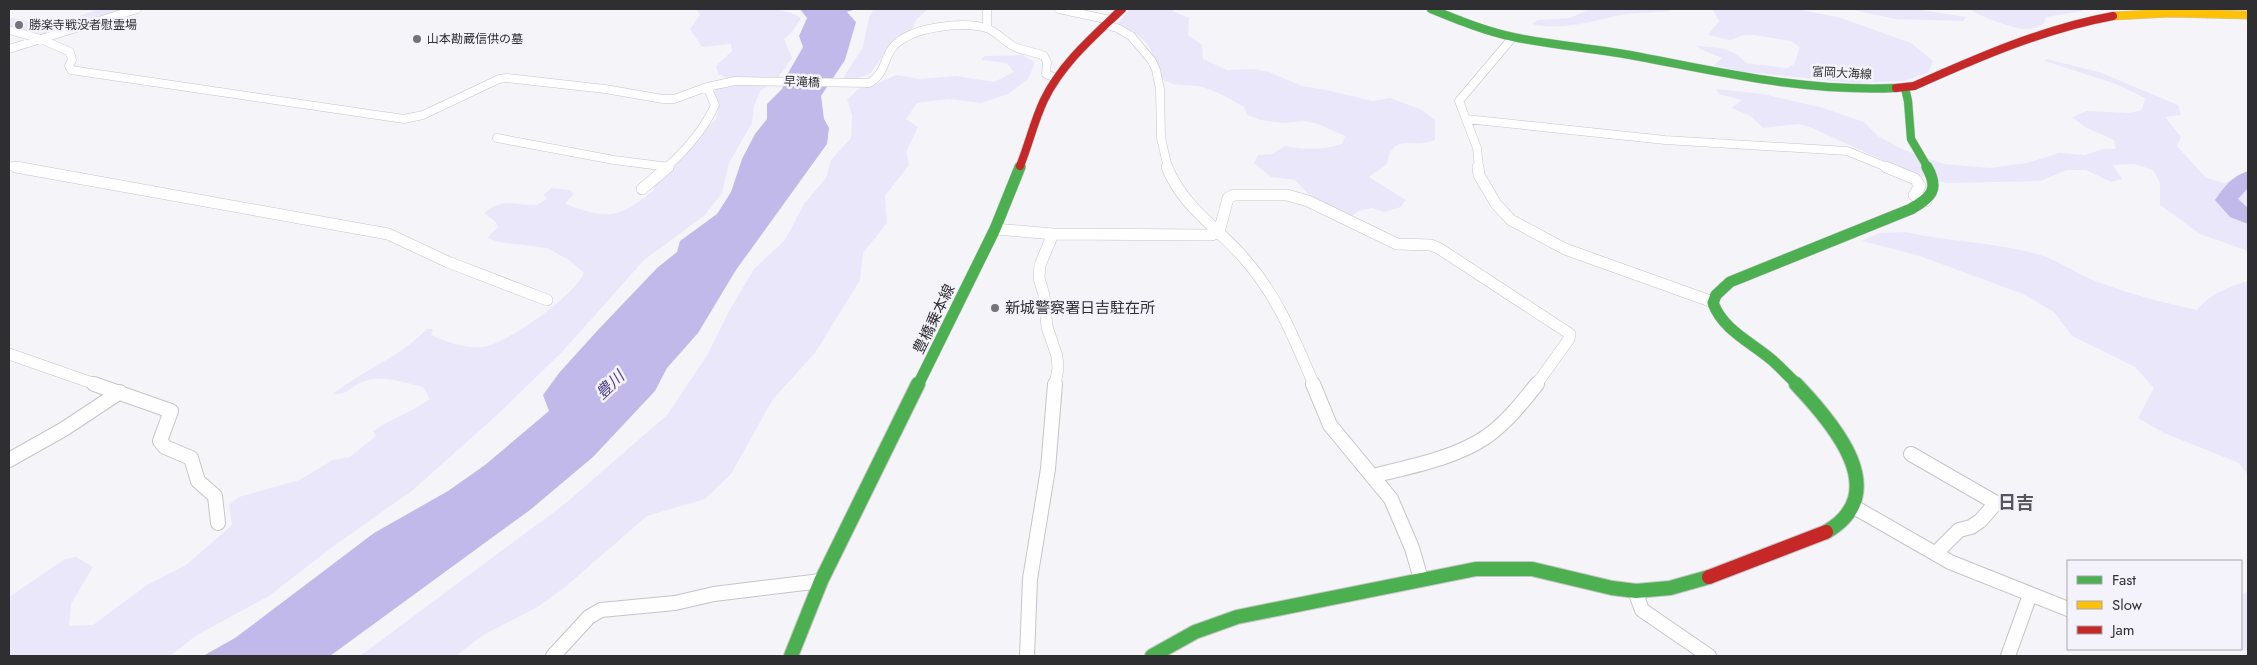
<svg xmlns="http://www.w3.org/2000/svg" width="2257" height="665" viewBox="0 0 2257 665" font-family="Jost,'Noto Sans JP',sans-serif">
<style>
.green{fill:#e9e7f9}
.water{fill:#c1b9ea}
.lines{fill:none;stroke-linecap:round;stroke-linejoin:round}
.river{fill:#c1b9ea;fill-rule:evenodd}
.street-far2-casing{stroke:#c5c4c8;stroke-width:9}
.street-far1-casing{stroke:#c5c4c8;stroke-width:12}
.street-casing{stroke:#c5c4c8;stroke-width:16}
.fast-far2-casing{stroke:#c5c4c8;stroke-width:9}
.fast-far1-casing{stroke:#c5c4c8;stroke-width:12}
.fast-casing{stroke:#c5c4c8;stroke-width:16}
.slow-casing{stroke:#c5c4c8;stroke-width:9}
.jam-far1-casing{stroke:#c5c4c8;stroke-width:9}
.jam-casing{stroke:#c5c4c8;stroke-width:16}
.street-far2{stroke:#fefefe;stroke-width:8}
.street-far1{stroke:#fefefe;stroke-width:11}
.street{stroke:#fefefe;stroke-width:14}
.fast-far2{stroke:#4caf50;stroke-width:8}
.fast-far1{stroke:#4caf50;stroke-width:11}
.fast{stroke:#4caf50;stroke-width:14}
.slow{stroke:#ffc107;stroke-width:8}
.jam-far1{stroke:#c62828;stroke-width:8}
.jam{stroke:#c62828;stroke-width:14}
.poi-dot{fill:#747478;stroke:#f4f3fb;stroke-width:2}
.labels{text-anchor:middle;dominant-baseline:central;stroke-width:5;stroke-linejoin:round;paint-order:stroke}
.far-poi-label{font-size:12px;fill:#2f2f32;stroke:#f4f3fb;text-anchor:start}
.far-street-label{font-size:12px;fill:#2f2f32;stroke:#f4f3fb}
.poi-label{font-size:15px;fill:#2f2f32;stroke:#f4f3fb;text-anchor:start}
.street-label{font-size:15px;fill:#2f2f32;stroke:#f4f3fb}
.water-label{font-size:16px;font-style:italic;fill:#503b8c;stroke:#f4f3fb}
.quarter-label{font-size:18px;font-weight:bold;fill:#56555b;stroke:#f4f3fb}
</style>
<rect width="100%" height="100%" fill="#f5f5f9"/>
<path class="green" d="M 100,9 L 133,9 L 45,34 L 9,26 L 9,18 C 21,17 31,24 43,24 C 61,24 83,14 100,9 Z
M 696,9 C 723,9 780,2 801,18 L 792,32 L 784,39 L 792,58 L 774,83 L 760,91 L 754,106 L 752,123 L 729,163 L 722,193 L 705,215 L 644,260 L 563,351 L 497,415 L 413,490 L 331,548 L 269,596 L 197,635 L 170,656 L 9,656 L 9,597 L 65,559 L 76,557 L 93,567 L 71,604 L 69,626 L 93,625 L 147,585 L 186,565 L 232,525 L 229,505 L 239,497 L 299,480 L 333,460 L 350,457 L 376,436 L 373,431 C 392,418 412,412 430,399 L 423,387 C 405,383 383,375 365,381 C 352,385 347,396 333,394 C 363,370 400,357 427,329 L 433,329 L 431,335 C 446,342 467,349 483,347 C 507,344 575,295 584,273 L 569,260 L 547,248 L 499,242 L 487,238 L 498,227 L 496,222 L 484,213 C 503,197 514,206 537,205 L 548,198 L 543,195 L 552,188 L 570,190 L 574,194 L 565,204 C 609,220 618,219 654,190 L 653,186 L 668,175 L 699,136 L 716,119 L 719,106 L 714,92 L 727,78 L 718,74 L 716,66 L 732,51 L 731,44 L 702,47 L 690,29 L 700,15 Z
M 874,9 L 928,9 L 916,20 L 912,30 L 890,45 L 870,74 L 852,80 L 843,78 L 863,47 L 869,17 Z
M 1130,9 L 1175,9 L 1173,11 L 1189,18 L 1188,35 L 1202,45 L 1203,59 L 1227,70 L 1253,69 L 1269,72 L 1302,86 L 1326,90 L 1373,101 L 1390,98 L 1422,110 L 1435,120 L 1435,140 C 1414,150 1393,130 1387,164 L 1369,177 L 1406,200 L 1401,207 L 1384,212 L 1372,208 L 1358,211 L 1350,218 L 1311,197 L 1295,180 L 1271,177 L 1254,163 L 1258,155 L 1272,154 L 1285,146 C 1306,150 1321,150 1342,144 L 1345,136 L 1318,124 L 1304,121 L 1284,123 L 1261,120 L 1247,115 L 1244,107 C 1230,99 1217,91 1202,87 C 1192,84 1177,87 1168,82 C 1157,78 1155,58 1150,49 C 1142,32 1127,34 1118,23 Z
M 1590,9 L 1671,9 L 1670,11 C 1652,13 1633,12 1616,16 C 1590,22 1558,31 1532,24 L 1538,20 L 1570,18 Z
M 1708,9 L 1797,9 L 1841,18 L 1911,43 L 1933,61 L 1928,73 L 1903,81 L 1853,83 L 1738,71 L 1714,65 L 1722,58 L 1700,49 L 1696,46 C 1719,48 1730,46 1746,63 L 1787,68 L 1794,64 L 1800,47 L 1791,41 L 1754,35 L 1744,35 L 1730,40 L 1708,35 L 1719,21 L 1713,10 Z
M 1849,9 L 1915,9 L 1966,17 L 1963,21 L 1895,19 Z
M 1970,9 L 2083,9 L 2082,11 L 2046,17 L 2044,23 C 2040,25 2034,29 2029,29 C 2019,31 1977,16 1970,9 Z
M 1023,55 L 1035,63 L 1028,79 L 1008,94 L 981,103 L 949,99 L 917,103 L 906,119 L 918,127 L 906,152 L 909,165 L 885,196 L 887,223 L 863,253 L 860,280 L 815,353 L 773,399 L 731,474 L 705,499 L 647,516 L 564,588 L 536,608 L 483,635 L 456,656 L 360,656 L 566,503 L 667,415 L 708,354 L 729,311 L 754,269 L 785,240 L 804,204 L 826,178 L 831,160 L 851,138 L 852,115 L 847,100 L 858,89 L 874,85 L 896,75 L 919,79 L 956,76 L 994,82 L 1014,72 L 1007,63 L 981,60 L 985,56 Z
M 2046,59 L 2099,72 L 2178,105 L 2181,115 L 2165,117 L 2181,137 L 2177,146 L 2206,178 L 2225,183 L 2236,177 L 2248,178 L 2248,251 L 2200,234 L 2160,205 L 2160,183 L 2153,170 L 2134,164 L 2113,165 L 2122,179 L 2111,182 L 2086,170 L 2067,170 L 2040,181 L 1946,183 L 1911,173 L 1810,127 L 1799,124 L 1763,128 L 1751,116 L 1731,108 L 1742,100 L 1719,94 L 1716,89 L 1763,94 L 1823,108 L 1864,122 L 1878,136 L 1904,150 L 1944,164 L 1990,168 L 2027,163 L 2059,153 L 2085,155 L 2103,149 L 2116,149 L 2114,140 L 2085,127 L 2072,117 L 2087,111 L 2129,113 L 2142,110 L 2145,98 L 2116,84 L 2045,61 Z
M 1905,232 C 1949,242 1996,242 2040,255 C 2060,261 2078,275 2098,282 C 2130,294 2164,303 2197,310 C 2209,294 2229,287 2248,281 L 2248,475 L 2239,463 L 2164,433 L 2138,418 L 2154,388 L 2135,367 L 2072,336 L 2054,312 L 2023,294 L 1917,255 L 1862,241 L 1879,233 Z
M 2248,591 L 2248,652 L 2241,647 L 2241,596 Z"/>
<path class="water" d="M 800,9 L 856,9 L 847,12 L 856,22 L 845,60 L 821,96 L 824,119 L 829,128 L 827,144 L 736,270 L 698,333 L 667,368 L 655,391 L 593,457 L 530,510 L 330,656 L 203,656 L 235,638 L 374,533 L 448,491 L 485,465 L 549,411 L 543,395 L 559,373 L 597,331 L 657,268 L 677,252 L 680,241 L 717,214 L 731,192 L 742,159 L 755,134 L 767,119 L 767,104 L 782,89 L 787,75 L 803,47 L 799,36 L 807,18 Z"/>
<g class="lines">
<path class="river" d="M 2248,171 L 2248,188 L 2238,199 L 2248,208 L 2248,224 L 2230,217 L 2215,200 C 2224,187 2232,176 2248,171 Z"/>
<defs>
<path id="street-far2" d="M 1059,9 L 1110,20
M 2193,9 L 2208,14
M 1106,25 L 1117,28 L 1131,36 L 1152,61 L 1156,70 L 1160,89 L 1161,138 L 1168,168
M 985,27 L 987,25 L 987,9
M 9,30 L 41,39 L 70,52 L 72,60 L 69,66 L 71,70 L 404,119 L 423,115 L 499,79 L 507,78 L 605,89 L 663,99 L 674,99 L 707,87 L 735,81 L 869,83 C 887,73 882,59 894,46 C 911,27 963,21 986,28 C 997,31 1004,42 1015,47 C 1024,51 1035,52 1044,56 L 1047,62 L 1046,74 L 1056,78
M 9,49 L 137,9
M 1466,119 L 1665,140 L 1847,151 L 1889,168
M 497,138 L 614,160 L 669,167
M 9,166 L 23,168
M 666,168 C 686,150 704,130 715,105 L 707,87
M 1479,168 L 1477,148 L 1459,101 L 1513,37"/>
<path id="street-far1" d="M 16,167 L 388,234 L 448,262 L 547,300
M 1167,167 C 1182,206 1217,227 1244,258 C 1278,297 1294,338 1314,385
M 1478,167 L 1479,175 L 1496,204 L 1511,220 L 1565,249 L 1713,302
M 1886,167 L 1915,179 L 1920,186 L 1914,195 L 1926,201
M 642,189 L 668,167
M 995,229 L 1053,234 L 1040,265 L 1039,278 L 1044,295 L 1047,327 L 1057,356 L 1058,368 L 1055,385
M 1053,234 L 1212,235 L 1219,232 L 1228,198 L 1234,195 L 1287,195 L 1308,201 L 1397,244 L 1431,245 L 1440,249 L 1570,334 L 1569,339 L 1536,385
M 9,354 L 98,385"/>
<path id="street" d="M 94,384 L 171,411 L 160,441 L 165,447 L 191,458 L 198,481 L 215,496 L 218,523
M 1313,384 L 1330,425 L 1391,499 L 1412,548 L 1421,579
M 1911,454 L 1996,503 L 1980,521 L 1971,527 L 1959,530 L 1936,553
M 9,460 L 64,429 L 120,392
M 1373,476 C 1411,466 1453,459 1486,437 C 1506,423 1522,403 1537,384
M 1854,507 L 1950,562 L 2068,609
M 1635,591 L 1642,610 L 1709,656
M 553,656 L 589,617 L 601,610 L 675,603 L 714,594 L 821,581
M 1027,656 L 1030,579 L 1048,469 L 1055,384
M 2008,656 L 2030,595"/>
<path id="fast-far2" d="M 1431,9 C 1458,20 1485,31 1513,37 C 1552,45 1591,48 1630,55 C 1721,72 1802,92 1896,88
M 1905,88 L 1908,101 L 1911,139 L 1928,168
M 1019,168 L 1020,166"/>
<path id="fast-far1" d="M 918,385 L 995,229 L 1020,167
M 1798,385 C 1789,377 1781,368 1772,360 C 1751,342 1723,330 1713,303 L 1716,295 L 1730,282 L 1911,209 C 1931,197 1940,190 1927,167"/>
<path id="fast" d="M 1796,384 C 1833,423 1894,493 1826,532
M 791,656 L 821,581 L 918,384
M 1152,656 L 1195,632 L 1237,617 L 1476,569 L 1532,569 L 1612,588 L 1636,591 L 1670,588 L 1709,577"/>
<path id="slow" d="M 2113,16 L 2170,13 L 2248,15"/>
<path id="jam-far1" d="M 1896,88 L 1914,86 C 1979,57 2043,29 2113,16
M 1020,166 C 1029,144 1034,121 1044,100 C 1062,63 1093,37 1122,9"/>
<path id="jam" d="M 1709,577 L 1826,532"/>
</defs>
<use href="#street-far2" class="street-far2-casing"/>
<use href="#street-far1" class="street-far1-casing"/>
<use href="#street" class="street-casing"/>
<use href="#fast-far2" class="fast-far2-casing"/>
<use href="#fast-far1" class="fast-far1-casing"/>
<use href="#fast" class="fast-casing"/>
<use href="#slow" class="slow-casing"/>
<use href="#jam-far1" class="jam-far1-casing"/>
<use href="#jam" class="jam-casing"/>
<use href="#street-far2" class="street-far2"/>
<use href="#street-far1" class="street-far1"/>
<use href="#street" class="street"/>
<use href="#fast-far2" class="fast-far2"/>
<use href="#fast-far1" class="fast-far1"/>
<use href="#fast" class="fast"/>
<use href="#slow" class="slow"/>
<use href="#jam-far1" class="jam-far1"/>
<use href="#jam" class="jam"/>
</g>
<g class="poi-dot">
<circle cx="19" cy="25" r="5"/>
<circle cx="417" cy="39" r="5"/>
<circle cx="995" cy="308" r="5"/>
</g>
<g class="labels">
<g class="far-poi-label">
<text x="29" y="25">勝楽寺戦没者慰霊場</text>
<text x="427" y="39">山本勘蔵信供の墓</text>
</g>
<g class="far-street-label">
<text transform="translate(1842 73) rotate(3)">富岡大海線</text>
<text transform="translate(802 82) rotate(2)">早滝橋</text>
</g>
<g class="poi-label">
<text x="1005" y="308">新城警察署日吉駐在所</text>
</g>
<g class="street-label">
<text transform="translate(934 319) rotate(-64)">豊橋乗本線</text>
</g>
<g class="water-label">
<text transform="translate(610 385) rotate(-44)">豊川</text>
</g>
<g class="quarter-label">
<text x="2016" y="503">日吉</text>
</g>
</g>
<rect width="2257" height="665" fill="none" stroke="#2f2f32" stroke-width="20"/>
<rect x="2067" y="560" width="175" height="90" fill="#f4f3fb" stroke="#a5a5ab"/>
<rect x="2077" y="576" width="25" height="8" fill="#4caf50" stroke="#a5a5ab"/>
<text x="2112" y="585" font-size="15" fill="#2f2f32">Fast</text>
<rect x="2077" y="601" width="25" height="8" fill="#ffc107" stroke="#a5a5ab"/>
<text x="2112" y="610" font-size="15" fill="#2f2f32">Slow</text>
<rect x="2077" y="626" width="25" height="8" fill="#c62828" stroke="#a5a5ab"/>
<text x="2112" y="635" font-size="15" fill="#2f2f32">Jam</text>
</svg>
